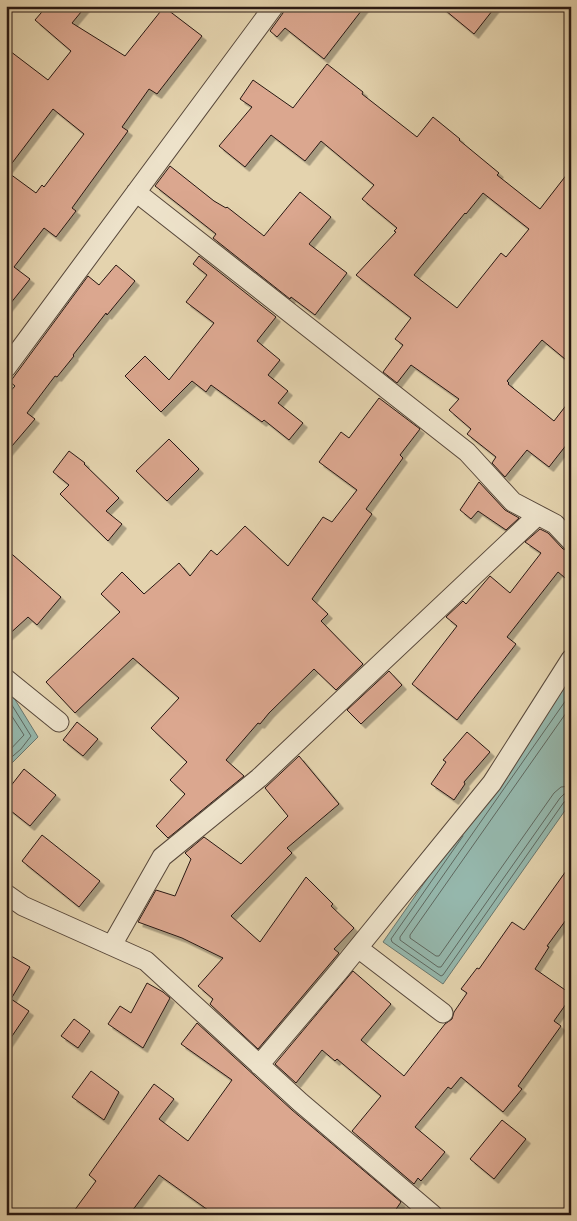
<svg xmlns="http://www.w3.org/2000/svg" width="577" height="1221" viewBox="0 0 577 1221" font-family="'Old Standard TT',serif">
<style>
.water{fill:#95b7ac;stroke:#69776f}
.lines{fill:none;stroke-linecap:round;stroke-linejoin:round}
.shore{stroke:#5e6860;stroke-width:1}
.building{fill:#dba78f;stroke:#281813;fill-rule:evenodd;filter:url(#shadow)}
.street-casing{stroke:#57473a;stroke-width:21}
.street{stroke:#ede2ca;stroke-width:19}
</style>
<defs>
<filter id="shadow"><feDropShadow dx="4.5" dy="4.5" stdDeviation="0" flood-color="#0004"/></filter>
</defs>
<rect width="100%" height="100%" fill="#e4d3ae"/>
<filter id="stains"><feTurbulence type="fractalNoise" baseFrequency=".004" numOctaves="4"/><feColorMatrix values="0 0 0 0 .2 0 0 0 0 .09 0 0 0 0 .02 0 0 0 .5 -.17"/></filter>
<radialGradient id="worn" r=".72"><stop offset=".6" stop-color="#630" stop-opacity="0"/><stop offset="1" stop-color="#630" stop-opacity=".3"/></radialGradient>
<path class="water" d="M 571,673 L 571,802 L 443,984 L 383,942 Z
M 6,691 L 14,698 L 38,737 L 6,769 Z"/>
<g class="lines">
<path class="shore" d="M 571,693 L 400,937 L 400,940 L 438,967 L 441,967 L 560,798 L 564,794 L 571,793
M 6,698 L 10,702 L 31,736 L 21,749 L 6,762
M 571,706 L 410,935 L 410,938 L 436,956 L 439,956 L 554,793 L 561,787 L 571,786
M 6,707 L 24,735 L 6,754
M 463,836 L 391,939 L 392,942 L 441,976 L 443,975 L 564,802 L 571,799"/>
</g>
<path class="building" d="M 47,6 L 86,6 L 72,23 L 125,56 L 164,7 L 202,36 L 157,94 L 149,89 L 122,127 L 128,131 L 72,208 L 76,211 L 56,237 L 44,228 L 14,267 L 30,279 L 6,309 L 6,48 L 48,80 L 71,51 L 35,20 ZM 53,109 L 84,134 L 44,187 L 42,185 L 36,193 L 6,171 Z
M 285,6 L 365,6 L 324,59 L 285,28 L 277,37 L 270,31 L 283,13 Z
M 440,6 L 496,6 L 474,34 Z
M 327,64 L 363,92 L 362,94 L 417,137 L 433,117 L 460,139 L 459,140 L 499,173 L 497,175 L 540,209 L 571,169 L 571,364 L 542,340 L 507,381 L 509,383 L 508,384 L 554,421 L 571,399 L 571,439 L 549,467 L 527,450 L 505,477 L 492,463 L 496,457 L 467,434 L 471,429 L 449,410 L 459,399 L 411,365 L 397,383 L 383,372 L 403,345 L 395,339 L 411,318 L 356,275 L 396,232 L 394,231 L 397,228 L 362,199 L 374,185 L 321,141 L 305,161 L 271,135 L 245,167 L 219,146 L 252,107 L 240,99 L 253,80 L 293,108 ZM 483,193 L 529,229 L 506,257 L 501,253 L 457,308 L 414,275 L 465,213 L 466,214 Z
M 170,166 L 214,201 L 226,208 L 227,207 L 264,236 L 300,192 L 331,217 L 309,244 L 347,273 L 315,315 L 291,297 L 290,299 L 213,238 L 216,234 L 155,186 Z
M 199,256 L 276,317 L 257,341 L 280,360 L 268,375 L 288,391 L 278,403 L 303,423 L 289,440 L 264,420 L 262,422 L 211,385 L 206,392 L 192,381 L 161,412 L 125,376 L 145,356 L 169,380 L 214,323 L 186,302 L 207,275 L 193,264 Z
M 116,265 L 135,281 L 107,315 L 106,313 L 73,355 L 74,356 L 57,377 L 55,376 L 27,413 L 35,419 L 6,453 L 6,396 L 15,386 L 10,382 L 88,276 L 99,285 Z
M 379,398 L 420,429 L 400,455 L 403,458 L 366,509 L 372,514 L 312,599 L 328,614 L 321,621 L 363,664 L 336,690 L 314,669 L 269,713 L 260,724 L 258,723 L 226,760 L 244,776 L 168,838 L 156,826 L 185,794 L 170,780 L 187,762 L 151,728 L 179,698 L 133,658 L 75,713 L 46,682 L 120,612 L 101,594 L 122,572 L 144,594 L 179,563 L 190,576 L 211,550 L 217,555 L 245,526 L 288,566 L 323,517 L 332,522 L 357,490 L 319,462 L 341,432 L 349,438 Z
M 169,439 L 199,469 L 167,501 L 136,471 Z
M 69,451 L 85,463 L 84,464 L 119,498 L 106,511 L 122,524 L 108,541 L 60,494 L 69,485 L 53,472 Z
M 479,482 L 505,510 L 519,518 L 506,530 L 478,511 L 471,519 L 460,510 Z
M 540,529 L 548,533 L 563,549 L 571,552 L 571,583 L 558,572 L 507,637 L 516,644 L 457,720 L 412,684 L 457,626 L 446,617 L 463,601 L 466,604 L 490,576 L 510,593 L 541,553 L 525,542 Z
M 6,549 L 61,597 L 37,625 L 28,617 L 6,637 Z
M 389,671 L 402,685 L 361,724 L 347,710 Z
M 77,722 L 98,739 L 83,756 L 63,740 Z
M 467,732 L 490,752 L 464,782 L 465,784 L 454,800 L 431,784 L 446,762 L 443,760 Z
M 299,756 L 339,804 L 287,848 L 292,853 L 231,916 L 260,942 L 306,877 L 333,904 L 331,906 L 354,928 L 334,949 L 339,953 L 258,1049 L 210,1004 L 213,999 L 198,986 L 223,958 L 182,938 L 138,922 L 156,890 L 175,896 L 191,859 L 185,853 L 204,837 L 241,864 L 288,816 L 265,788 Z
M 24,769 L 56,795 L 30,826 L 6,807 L 6,792 Z
M 42,835 L 100,881 L 79,907 L 22,861 Z
M 571,864 L 571,913 L 547,946 L 549,947 L 535,969 L 571,994 L 571,997 L 554,1021 L 561,1026 L 518,1086 L 522,1089 L 503,1112 L 461,1077 L 451,1089 L 448,1087 L 415,1127 L 445,1152 L 421,1181 L 418,1178 L 414,1184 L 352,1131 L 381,1096 L 337,1059 L 335,1061 L 322,1050 L 296,1083 L 275,1064 L 353,971 L 391,1004 L 361,1040 L 404,1076 L 445,1024 L 452,1019 L 454,1012 L 467,993 L 461,989 L 477,968 L 479,969 L 512,922 L 524,930 Z
M 6,953 L 30,967 L 11,999 L 29,1011 L 6,1045 Z
M 147,983 L 163,992 L 170,998 L 143,1048 L 108,1024 L 120,1006 L 131,1013 Z
M 74,1019 L 90,1031 L 78,1048 L 61,1036 Z
M 197,1023 L 292,1110 L 401,1202 L 392,1215 L 215,1215 L 159,1175 L 129,1215 L 71,1215 L 96,1181 L 89,1175 L 154,1084 L 174,1099 L 159,1119 L 188,1141 L 232,1080 L 181,1044 Z
M 91,1071 L 119,1092 L 104,1120 L 72,1097 Z
M 502,1120 L 526,1139 L 494,1179 L 470,1159 Z"/>
<g class="lines">
<defs>
<path id="street" d="M 136,192 L 467,452 L 513,502 L 555,524 L 571,541
M 6,368 L 274,6
M 6,679 L 59,722
M 6,894 L 23,906 L 146,961 L 300,1102 L 433,1215
M 112,945 L 162,857 L 259,778 L 538,515
M 358,948 L 443,1013
M 259,1065 L 339,971 L 492,783 L 571,659"/>
</defs>
<use href="#street" class="street-casing"/>
<use href="#street" class="street"/>
</g>
<rect width="577" height="1221" fill="none" stroke="#e4d3ae" stroke-width="25"/>
<rect x="8" y="8" width="562" height="1206" fill="none" stroke="#281813" stroke-width="2.5"/>
<rect x="12" y="12" width="552" height="1196" fill="none" stroke="#281813"/>
<rect width="100%" height="100%" filter="url(#stains)"/>
<rect width="100%" height="100%" fill="url(#worn)"/>
</svg>
